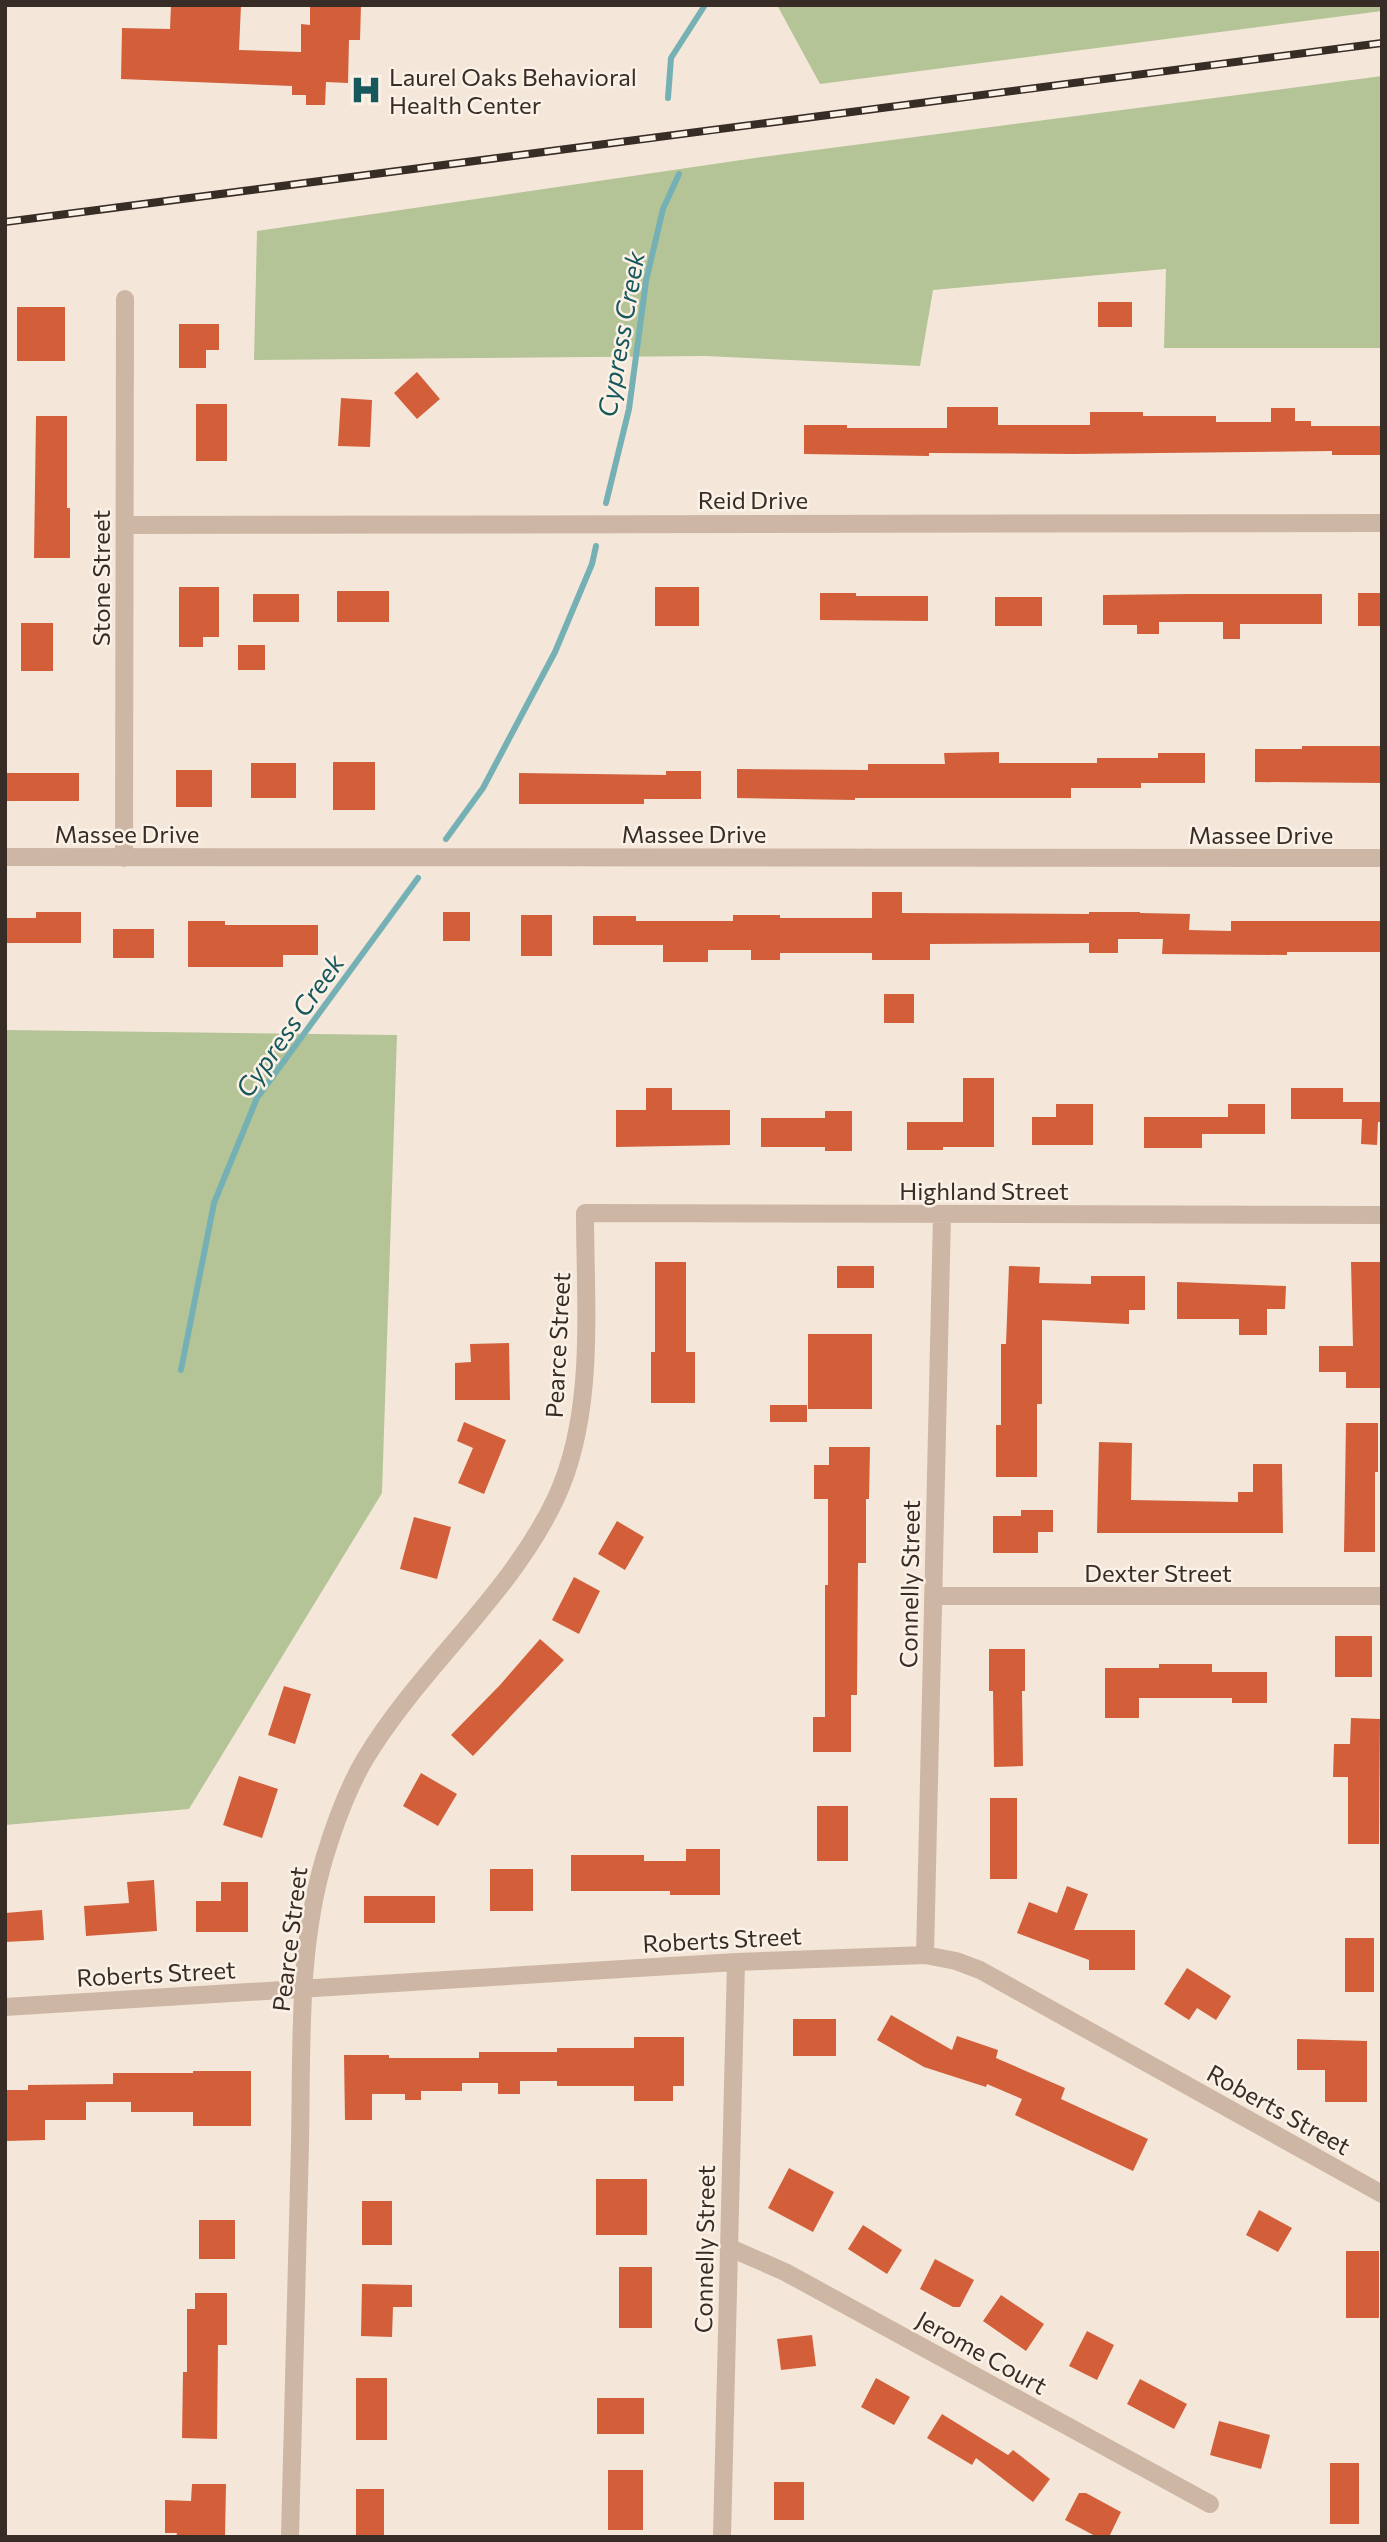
<svg xmlns="http://www.w3.org/2000/svg" width="1387" height="2542" viewBox="0 0 1387 2542" font-family="Commissioner,sans-serif">
<style>
.green{fill:#b5c497}
.lines{fill:none;stroke-linecap:round;stroke-linejoin:round}
.stream{stroke:#75b1b4;stroke-width:6}
.building{fill:#d25f39}
.minor{stroke:#cdb7a4;stroke-width:18}
.rail-casing{stroke:#382c26;stroke-width:8}
.rail{stroke:#fbf1e6;stroke-width:5;stroke-dasharray:16;stroke-linecap:butt}
.labels{text-anchor:middle;dominant-baseline:central;stroke-width:5;stroke-linejoin:round;paint-order:stroke}
.poi-label{font-size:24px;fill:#382c26;stroke:#fbf1e6;text-anchor:start}
.street-label{font-size:24px;fill:#382c26;stroke:#fbf1e6}
.water-label{font-size:26px;font-style:italic;fill:#17585d;stroke:#fbf1e6}
</style>
<rect width="100%" height="100%" fill="#f4e7d9"/>
<path class="green" d="M 777,5 L 1382,5 L 1382,11 L 820,84 Z
M 1382,76 L 1382,348 L 1164,348 L 1166,269 L 933,290 L 920,366 L 705,356 L 254,360 L 257,231 L 755,158 Z
M 5,1030 L 397,1035 L 382,1493 L 189,1809 L 5,1825 Z"/>
<g class="lines">
<path class="stream" d="M 668,98 L 671,58 L 705,5
M 606,503 L 629,409 L 646,281 L 663,209 L 679,174
M 446,839 L 483,788 L 555,652 L 592,564 L 596,546
M 181,1370 L 214,1203 L 257,1098 L 418,878"/>
</g>
<path class="building" d="M 171,5 L 241,5 L 239,50 L 301,52 L 301,24 L 310,25 L 310,5 L 361,5 L 360,40 L 349,40 L 348,83 L 326,82 L 325,105 L 306,105 L 306,95 L 292,95 L 292,86 L 121,79 L 122,28 L 170,29 Z
M 1098,302 L 1132,302 L 1132,327 L 1098,327 Z
M 17,307 L 65,307 L 65,361 L 17,361 Z
M 179,324 L 219,324 L 219,350 L 206,350 L 206,368 L 179,368 Z
M 417,372 L 440,399 L 417,419 L 394,393 Z
M 341,398 L 372,400 L 370,447 L 338,446 Z
M 196,404 L 227,404 L 227,461 L 196,461 Z
M 947,407 L 998,407 L 998,425 L 1090,425 L 1090,412 L 1143,412 L 1143,416 L 1216,416 L 1216,422 L 1271,422 L 1271,408 L 1295,408 L 1295,421 L 1311,421 L 1311,426 L 1382,426 L 1382,455 L 1332,455 L 1332,451 L 1072,454 L 929,453 L 929,456 L 804,454 L 804,425 L 847,425 L 847,428 L 947,428 Z
M 36,416 L 67,416 L 67,508 L 70,508 L 70,558 L 34,558 Z
M 179,587 L 219,587 L 219,637 L 203,637 L 203,647 L 179,647 Z
M 655,587 L 699,587 L 699,626 L 655,626 Z
M 337,591 L 389,591 L 389,622 L 337,622 Z
M 820,593 L 856,593 L 856,596 L 928,596 L 928,621 L 820,620 Z
M 1358,593 L 1382,593 L 1382,626 L 1358,626 Z
M 253,594 L 299,594 L 299,622 L 253,622 Z
M 1189,594 L 1322,594 L 1322,624 L 1240,624 L 1240,639 L 1223,639 L 1223,622 L 1159,622 L 1159,634 L 1137,634 L 1137,625 L 1103,625 L 1103,595 Z
M 995,597 L 1042,597 L 1042,626 L 995,626 Z
M 21,623 L 53,623 L 53,671 L 21,671 Z
M 238,645 L 265,645 L 265,670 L 238,670 Z
M 1302,746 L 1382,746 L 1382,783 L 1255,782 L 1255,749 L 1302,749 Z
M 999,752 L 999,763 L 1097,763 L 1097,758 L 1158,758 L 1158,753 L 1205,753 L 1205,783 L 1141,783 L 1141,788 L 1071,788 L 1071,798 L 855,798 L 855,800 L 737,798 L 737,769 L 868,770 L 868,764 L 945,764 L 944,753 Z
M 333,762 L 375,762 L 375,810 L 333,810 Z
M 251,763 L 296,763 L 296,798 L 251,798 Z
M 176,770 L 212,770 L 212,807 L 176,807 Z
M 666,771 L 701,771 L 701,799 L 644,799 L 644,804 L 519,804 L 519,773 L 666,775 Z
M 5,773 L 79,773 L 79,801 L 5,801 Z
M 872,892 L 902,892 L 902,913 L 1089,914 L 1089,912 L 1140,912 L 1140,913 L 1190,914 L 1189,930 L 1231,931 L 1231,921 L 1382,921 L 1382,952 L 1287,952 L 1287,955 L 1162,954 L 1163,939 L 1118,939 L 1118,953 L 1089,953 L 1089,943 L 930,944 L 930,960 L 872,960 L 872,953 L 780,953 L 780,960 L 751,960 L 751,950 L 708,950 L 708,962 L 663,962 L 663,945 L 593,945 L 593,916 L 636,916 L 636,921 L 733,921 L 733,915 L 780,915 L 780,918 L 872,918 Z
M 36,912 L 81,912 L 81,943 L 5,943 L 5,918 L 36,918 Z
M 443,912 L 470,912 L 470,941 L 443,941 Z
M 521,915 L 552,915 L 552,956 L 521,956 Z
M 188,921 L 225,921 L 225,925 L 318,925 L 318,955 L 283,955 L 283,967 L 188,967 Z
M 113,929 L 154,929 L 154,958 L 113,958 Z
M 884,994 L 914,994 L 914,1023 L 884,1023 Z
M 963,1078 L 994,1078 L 994,1147 L 943,1147 L 943,1150 L 907,1150 L 907,1122 L 963,1122 Z
M 646,1088 L 672,1088 L 672,1110 L 730,1110 L 730,1145 L 616,1147 L 616,1110 L 646,1110 Z
M 1291,1088 L 1343,1088 L 1343,1102 L 1382,1102 L 1382,1122 L 1378,1122 L 1377,1145 L 1361,1144 L 1362,1119 L 1291,1119 Z
M 1056,1104 L 1093,1104 L 1093,1145 L 1032,1145 L 1032,1117 L 1056,1117 Z
M 1228,1104 L 1265,1104 L 1265,1134 L 1202,1134 L 1202,1148 L 1144,1148 L 1144,1117 L 1228,1117 Z
M 825,1111 L 852,1111 L 852,1151 L 825,1151 L 825,1147 L 761,1147 L 761,1118 L 825,1118 Z
M 655,1262 L 686,1262 L 686,1352 L 695,1352 L 695,1403 L 651,1403 L 651,1352 L 655,1352 Z
M 1351,1262 L 1382,1262 L 1380,1388 L 1346,1388 L 1346,1372 L 1319,1372 L 1319,1346 L 1353,1346 Z
M 837,1266 L 874,1266 L 874,1288 L 837,1288 Z
M 1009,1266 L 1040,1267 L 1039,1283 L 1091,1284 L 1091,1276 L 1145,1276 L 1145,1310 L 1129,1310 L 1129,1324 L 1042,1320 L 1042,1404 L 1037,1404 L 1037,1477 L 996,1477 L 996,1425 L 1001,1425 L 1001,1344 L 1006,1344 Z
M 1177,1282 L 1286,1286 L 1285,1309 L 1267,1309 L 1267,1335 L 1239,1335 L 1239,1319 L 1177,1319 Z
M 808,1334 L 872,1334 L 872,1409 L 808,1409 Z
M 509,1343 L 510,1400 L 455,1400 L 455,1363 L 471,1362 L 470,1344 Z
M 770,1405 L 807,1405 L 807,1422 L 770,1422 Z
M 464,1422 L 506,1440 L 484,1494 L 458,1483 L 473,1448 L 457,1441 Z
M 1346,1423 L 1378,1423 L 1378,1472 L 1375,1472 L 1375,1552 L 1344,1552 Z
M 1099,1442 L 1132,1443 L 1131,1500 L 1238,1502 L 1238,1492 L 1253,1492 L 1253,1464 L 1282,1464 L 1283,1533 L 1097,1533 Z
M 829,1447 L 870,1447 L 869,1499 L 866,1499 L 866,1563 L 858,1563 L 857,1695 L 851,1695 L 851,1752 L 813,1752 L 813,1717 L 825,1717 L 825,1585 L 828,1585 L 828,1499 L 814,1499 L 814,1465 L 829,1465 Z
M 1021,1510 L 1053,1510 L 1053,1532 L 1038,1532 L 1038,1553 L 993,1553 L 993,1516 L 1021,1516 Z
M 414,1517 L 451,1527 L 437,1579 L 400,1569 Z
M 617,1521 L 644,1537 L 625,1570 L 598,1554 Z
M 574,1577 L 600,1591 L 579,1634 L 552,1620 Z
M 1335,1636 L 1372,1636 L 1372,1677 L 1335,1677 Z
M 540,1639 L 564,1660 L 473,1756 L 451,1735 L 500,1685 Z
M 989,1649 L 1025,1649 L 1025,1691 L 1022,1691 L 1023,1766 L 994,1767 L 993,1691 L 989,1691 Z
M 1159,1664 L 1212,1664 L 1212,1672 L 1267,1672 L 1267,1703 L 1232,1703 L 1232,1698 L 1139,1698 L 1139,1718 L 1105,1718 L 1105,1668 L 1159,1668 Z
M 284,1686 L 311,1694 L 295,1744 L 268,1735 Z
M 1351,1718 L 1380,1719 L 1379,1844 L 1348,1844 L 1348,1777 L 1333,1777 L 1334,1744 L 1350,1744 Z
M 421,1773 L 457,1794 L 438,1826 L 403,1806 Z
M 239,1776 L 278,1789 L 262,1838 L 223,1825 Z
M 990,1798 L 1017,1798 L 1017,1879 L 990,1879 Z
M 817,1806 L 848,1806 L 848,1861 L 817,1861 Z
M 686,1849 L 720,1849 L 720,1895 L 670,1895 L 670,1891 L 571,1891 L 571,1855 L 644,1855 L 644,1861 L 686,1861 Z
M 490,1869 L 533,1869 L 533,1911 L 490,1911 Z
M 154,1880 L 157,1931 L 86,1936 L 84,1906 L 129,1903 L 127,1882 Z
M 221,1882 L 248,1882 L 248,1932 L 196,1932 L 196,1901 L 221,1901 Z
M 1067,1886 L 1088,1894 L 1074,1930 L 1135,1930 L 1135,1970 L 1089,1970 L 1089,1960 L 1017,1933 L 1029,1902 L 1057,1913 Z
M 364,1896 L 435,1896 L 435,1923 L 364,1923 Z
M 42,1910 L 44,1940 L 5,1942 L 5,1913 Z
M 1345,1938 L 1374,1938 L 1374,1992 L 1345,1992 Z
M 1187,1968 L 1231,1996 L 1216,2020 L 1197,2008 L 1189,2020 L 1164,2004 Z
M 891,2015 L 952,2050 L 957,2036 L 998,2050 L 996,2058 L 1065,2088 L 1061,2099 L 1148,2139 L 1133,2171 L 1015,2115 L 1022,2099 L 987,2084 L 986,2087 L 924,2067 L 877,2040 Z
M 793,2019 L 836,2019 L 836,2056 L 793,2056 Z
M 634,2037 L 684,2037 L 684,2086 L 673,2086 L 673,2101 L 634,2101 L 634,2086 L 557,2086 L 557,2081 L 520,2081 L 520,2094 L 498,2094 L 498,2083 L 462,2083 L 462,2091 L 421,2091 L 421,2100 L 405,2100 L 405,2094 L 372,2094 L 372,2120 L 345,2120 L 344,2055 L 389,2055 L 389,2058 L 479,2058 L 479,2052 L 557,2052 L 557,2048 L 634,2048 Z
M 1297,2039 L 1367,2041 L 1367,2102 L 1325,2102 L 1325,2070 L 1297,2070 Z
M 193,2071 L 251,2071 L 251,2126 L 193,2126 L 193,2112 L 131,2112 L 131,2102 L 86,2102 L 86,2120 L 45,2120 L 45,2140 L 5,2141 L 5,2090 L 28,2090 L 28,2085 L 113,2084 L 113,2073 L 193,2073 Z
M 789,2168 L 834,2192 L 813,2232 L 768,2208 Z
M 596,2179 L 647,2179 L 647,2235 L 596,2235 Z
M 362,2201 L 392,2201 L 392,2245 L 362,2245 Z
M 1259,2210 L 1292,2228 L 1278,2252 L 1246,2235 Z
M 199,2220 L 235,2220 L 235,2259 L 199,2259 Z
M 863,2225 L 902,2250 L 887,2274 L 848,2249 Z
M 1346,2251 L 1379,2251 L 1379,2318 L 1346,2318 Z
M 935,2259 L 974,2280 L 960,2307 L 953,2307 L 920,2289 Z
M 619,2267 L 652,2267 L 652,2328 L 619,2328 Z
M 362,2284 L 412,2285 L 412,2307 L 393,2307 L 392,2337 L 361,2336 Z
M 195,2293 L 227,2293 L 227,2345 L 218,2345 L 217,2439 L 182,2438 L 183,2372 L 187,2372 L 187,2309 L 195,2309 Z
M 1001,2295 L 1044,2324 L 1026,2351 L 983,2321 Z
M 1087,2331 L 1114,2345 L 1097,2380 L 1069,2366 Z
M 812,2335 L 816,2366 L 781,2370 L 777,2339 Z
M 356,2378 L 387,2378 L 387,2440 L 356,2440 Z
M 876,2378 L 910,2397 L 894,2425 L 861,2407 Z
M 1140,2379 L 1187,2404 L 1174,2429 L 1127,2404 Z
M 597,2398 L 644,2398 L 644,2434 L 597,2434 Z
M 942,2414 L 1008,2455 L 1013,2450 L 1050,2479 L 1033,2502 L 976,2458 L 972,2465 L 927,2438 Z
M 1219,2421 L 1270,2435 L 1261,2469 L 1210,2455 Z
M 1330,2463 L 1359,2463 L 1359,2524 L 1330,2524 Z
M 608,2470 L 643,2470 L 643,2530 L 608,2530 Z
M 774,2482 L 804,2482 L 804,2520 L 774,2520 Z
M 192,2484 L 226,2484 L 225,2537 L 176,2537 L 177,2533 L 165,2533 L 165,2500 L 191,2501 Z
M 356,2489 L 384,2489 L 384,2537 L 356,2537 Z
M 1079,2493 L 1086,2493 L 1121,2512 L 1109,2537 L 1097,2537 L 1065,2520 Z"/>
<g class="lines">
<path class="minor" d="M 125,525 L 1382,523
M 5,857 L 1382,858
M 124,858 L 125,299
M 933,1596 L 1382,1596
M 925,1955 L 942,1215
M 5,2007 L 736,1962 L 925,1955 L 956,1961 L 980,1970 L 1382,2194
M 728,2247 L 785,2272 L 1210,2504
M 290,2537 C 294,2405 297,2274 300,2143 C 302,2048 297,1948 325,1856 C 335,1823 348,1788 365,1759 C 421,1666 510,1596 556,1498 C 596,1412 585,1306 585,1213 L 1382,1215
M 722,2537 L 736,1962"/>
<defs>
<path id="rail" d="M 5,222 L 1382,43"/>
</defs>
<use href="#rail" class="rail-casing"/>
<use href="#rail" class="rail"/>
</g>
<defs>
<symbol id="hospital-bare" viewBox="-9 -9 18 18"><path d="M-5-5h3v3.5h4V-5h3V5h-3V1.5h-4V5h-3Z" fill="#17585d" stroke="#fbf1e6" stroke-width="2.5" paint-order="stroke"/></symbol>
</defs>
<g fill-rule="evenodd">
<use href="#hospital-bare" x="344" y="68" width="44" height="44"/>
</g>
<g class="labels">
<g class="poi-label">
<text x="389" y="76">Laurel Oaks Behavioral<tspan x="389" dy="28">Health Center</tspan></text>
</g>
<g class="street-label">
<text x="753" y="499">Reid Drive</text>
<text transform="translate(100 578) rotate(-90)">Stone Street</text>
<text x="127" y="833">Massee Drive</text>
<text x="694" y="833">Massee Drive</text>
<text x="1261" y="834">Massee Drive</text>
<text x="984" y="1190">Highland Street</text>
<text transform="translate(557 1345) rotate(-87)">Pearce Street</text>
<text x="1158" y="1572">Dexter Street</text>
<text transform="translate(909 1584) rotate(-89)">Connelly Street</text>
<text transform="translate(289 1939) rotate(-83)">Pearce Street</text>
<text transform="translate(722 1939) rotate(-3)">Roberts Street</text>
<text transform="translate(156 1973) rotate(-3)">Roberts Street</text>
<text transform="translate(1279 2109) rotate(29)">Roberts Street</text>
<text transform="translate(704 2249) rotate(-89)">Connelly Street</text>
<text transform="translate(982 2352) rotate(29)">Jerome Court</text>
</g>
<g class="water-label">
<text transform="translate(620 334) rotate(-80)">Cypress Creek</text>
<text transform="translate(289 1025) rotate(-55)">Cypress Creek</text>
</g>
</g>
<rect width="1387" height="2542" fill="none" stroke="#382c26" stroke-width="14"/>
</svg>
